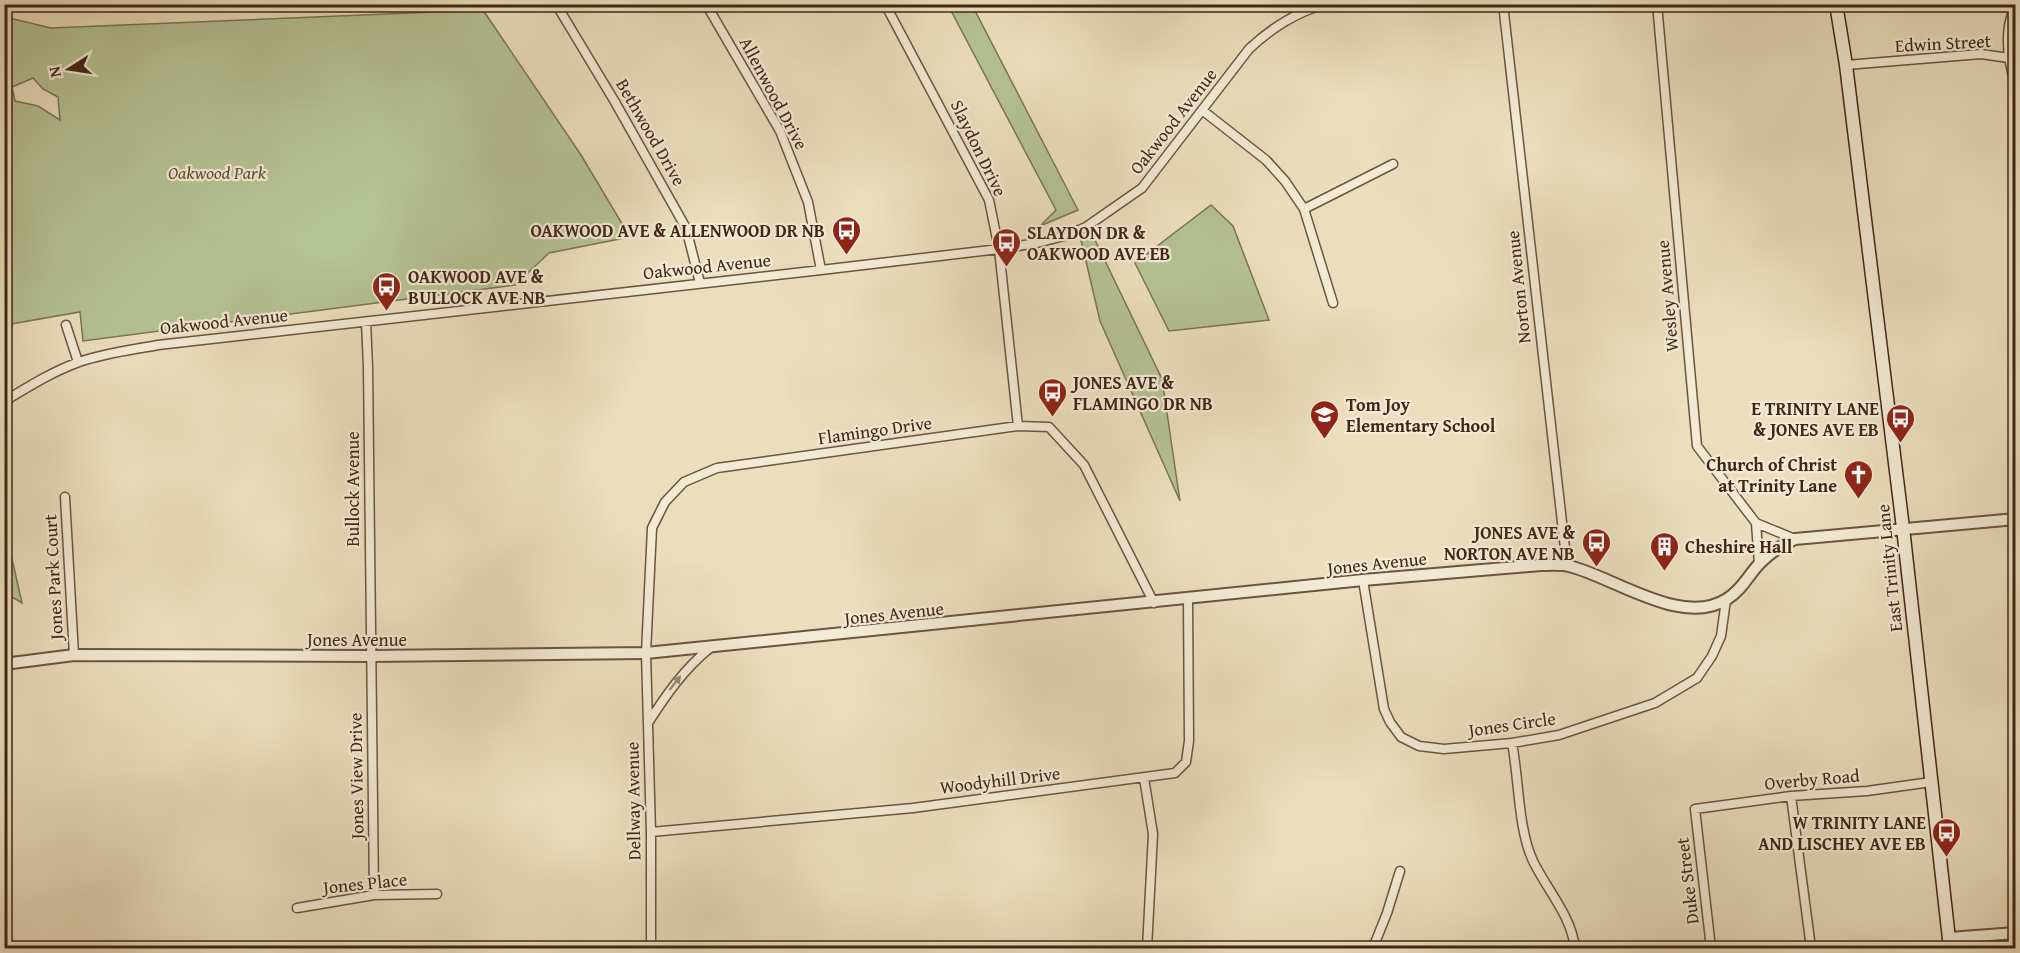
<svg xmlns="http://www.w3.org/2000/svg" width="2020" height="953" viewBox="0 0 2020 953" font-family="'Gentium Book Plus',serif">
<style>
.green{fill:#b5c293;stroke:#7a7455;stroke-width:1.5;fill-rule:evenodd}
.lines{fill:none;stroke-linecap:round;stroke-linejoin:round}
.minor-casing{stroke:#6b5440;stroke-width:11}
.tertiary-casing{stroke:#6b5440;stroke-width:14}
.secondary-casing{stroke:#402617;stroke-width:15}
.minor{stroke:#f2ead4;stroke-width:8}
.tertiary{stroke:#f2ead4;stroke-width:10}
.secondary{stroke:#f2ead4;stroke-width:12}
.oneway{fill:#998876}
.labels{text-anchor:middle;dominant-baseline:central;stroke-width:4.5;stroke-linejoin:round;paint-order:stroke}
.street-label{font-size:18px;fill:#402617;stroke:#f2ead4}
.park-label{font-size:18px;font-style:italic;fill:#5d4d36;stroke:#f2ead4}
.poi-label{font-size:18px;font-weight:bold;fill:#402617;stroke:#f2ead4;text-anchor:end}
</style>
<rect width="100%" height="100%" fill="#ebdebd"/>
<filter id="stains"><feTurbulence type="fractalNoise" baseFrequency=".00333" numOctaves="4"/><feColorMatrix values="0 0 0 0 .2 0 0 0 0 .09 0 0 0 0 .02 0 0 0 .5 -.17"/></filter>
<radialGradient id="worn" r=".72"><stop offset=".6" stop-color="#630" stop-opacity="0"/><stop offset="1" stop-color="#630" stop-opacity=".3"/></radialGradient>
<path class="green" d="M 948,5 L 972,5 L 1078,210 L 1040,226 L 1056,210 Z
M 483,10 L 581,155 L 630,237 L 549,253 L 515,285 L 83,341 L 80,312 L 5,325 L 5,17 L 51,28 ZM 33,78 L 43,89 L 58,97 L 60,120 L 38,106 L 15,101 L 12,87 Z
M 1211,205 L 1233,226 L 1269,320 L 1169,331 L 1135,263 Z
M 1094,238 L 1162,379 L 1180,501 L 1100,321 L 1081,240 Z
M 4,528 L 5,528 L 22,603 L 5,593 Z"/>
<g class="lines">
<defs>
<path id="minor" d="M 556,4 L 615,102 L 686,228 L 700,283
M 706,4 L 780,131 L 808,202 L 821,270
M 885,4 L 989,200 L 999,249 L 1018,426
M 1503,4 L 1567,566
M 1657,4 L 1697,446 L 1756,523 L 1795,539
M 2016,5 C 2007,22 2007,39 2009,58 L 2016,58
M 1846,65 L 1981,54 L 2009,58 L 2016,90
M 1202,110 L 1266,160 L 1285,181 L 1304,209 L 1333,303
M 1304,209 L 1393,164
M 366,322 L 368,367 L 374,895
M 66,325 L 78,362
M 8,399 C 31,385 54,371 79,362 C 105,353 131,350 158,345 L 821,270 L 999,249 L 1037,243 L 1064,236 L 1086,227 L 1142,188 L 1249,49 C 1270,29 1298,11 1326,4
M 65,497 L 74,655
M 1756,523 L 1759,564
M 1363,580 L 1384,709 L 1390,722 L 1401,737 L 1419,746 L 1444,749 L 1512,743 L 1559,735 L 1655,703 L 1697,678 L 1712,656 L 1721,636 L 1726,600
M 648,723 C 666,695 684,669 710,648
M 1512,743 C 1519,779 1518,829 1533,861 C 1547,890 1571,915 1575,948
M 1144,778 L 1153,834 L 1147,948
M 1791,796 L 1811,948
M 651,832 L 913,808 L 1175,773 L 1186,762 L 1189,741 L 1188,600
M 297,908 L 374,895 L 437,894
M 651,948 L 651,832 L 646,653 L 652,528 L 665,502 L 684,482 L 717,468 L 1018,426 L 1049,427 L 1084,465 L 1154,603
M 1373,948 L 1387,913 L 1400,871
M 1711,948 L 1695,809 L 1791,796 L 1867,791 L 1931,782"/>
<path id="tertiary" d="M 4,664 L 74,655 L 370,656 L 646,653 L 1363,580 L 1541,565 C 1550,565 1560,564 1569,566 C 1614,577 1682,628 1727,599 C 1743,589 1748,575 1761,562 C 1771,552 1782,545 1795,539 L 2016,519
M 1949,938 L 2016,933"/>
<path id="secondary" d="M 1836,4 L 1846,65 L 1903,528 L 1950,948"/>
</defs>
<use href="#minor" class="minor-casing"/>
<use href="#tertiary" class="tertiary-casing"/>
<use href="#secondary" class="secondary-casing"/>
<use href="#minor" class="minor"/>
<use href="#tertiary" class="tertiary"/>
<use href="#secondary" class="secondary"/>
</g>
<defs><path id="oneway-solid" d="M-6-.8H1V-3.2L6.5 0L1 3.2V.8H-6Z" transform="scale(1.5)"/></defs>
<use class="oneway" href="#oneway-solid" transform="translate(675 683) rotate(-52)"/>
<defs>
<symbol id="bus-pin" viewBox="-11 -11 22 30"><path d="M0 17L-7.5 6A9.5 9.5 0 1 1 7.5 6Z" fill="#8f2418" stroke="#f2ead4"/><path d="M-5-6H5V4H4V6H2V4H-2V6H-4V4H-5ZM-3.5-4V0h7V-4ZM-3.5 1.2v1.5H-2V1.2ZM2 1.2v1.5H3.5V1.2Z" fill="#fff"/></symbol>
<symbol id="school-pin" viewBox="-11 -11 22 30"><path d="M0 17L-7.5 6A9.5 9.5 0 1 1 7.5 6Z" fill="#8f2418" stroke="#f2ead4"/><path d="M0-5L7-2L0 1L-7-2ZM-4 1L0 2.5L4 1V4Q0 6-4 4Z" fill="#fff"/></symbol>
<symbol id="church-pin" viewBox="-11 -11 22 30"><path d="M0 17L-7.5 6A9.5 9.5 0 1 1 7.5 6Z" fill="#8f2418" stroke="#f2ead4"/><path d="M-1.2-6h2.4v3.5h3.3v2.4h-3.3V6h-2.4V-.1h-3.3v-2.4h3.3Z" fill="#fff"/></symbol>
<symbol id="building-pin" viewBox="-11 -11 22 30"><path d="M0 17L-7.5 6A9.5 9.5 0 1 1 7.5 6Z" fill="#8f2418" stroke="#f2ead4"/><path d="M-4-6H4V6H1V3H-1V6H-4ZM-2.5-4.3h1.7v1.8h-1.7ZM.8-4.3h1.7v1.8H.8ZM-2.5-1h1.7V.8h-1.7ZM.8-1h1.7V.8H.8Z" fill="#fff"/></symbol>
</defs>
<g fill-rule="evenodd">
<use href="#bus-pin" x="830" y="214" width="33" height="45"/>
<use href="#bus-pin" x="990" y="226" width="33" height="45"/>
<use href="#bus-pin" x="370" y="270" width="33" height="45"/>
<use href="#bus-pin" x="1036" y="376" width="33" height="45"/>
<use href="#school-pin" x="1308" y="398" width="33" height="45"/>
<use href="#bus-pin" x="1884" y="402" width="33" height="45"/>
<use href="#church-pin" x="1842" y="458" width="33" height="45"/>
<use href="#bus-pin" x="1580" y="526" width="33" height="45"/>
<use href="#building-pin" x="1648" y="530" width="33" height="45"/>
<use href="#bus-pin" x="1930" y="816" width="33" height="45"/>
</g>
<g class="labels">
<g class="street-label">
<text transform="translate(1943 43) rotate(-3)">Edwin Street</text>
<text transform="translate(774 93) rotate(62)">Allenwood Drive</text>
<text transform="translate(1173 121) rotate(-52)">Oakwood Avenue</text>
<text transform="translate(651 132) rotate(60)">Bethwood Drive</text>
<text transform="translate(979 148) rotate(64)">Slaydon Drive</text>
<text transform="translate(707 266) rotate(-6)">Oakwood Avenue</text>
<text transform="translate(1518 287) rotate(-96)">Norton Avenue</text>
<text transform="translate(1667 296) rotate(-95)">Wesley Avenue</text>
<text transform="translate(224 321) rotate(-6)">Oakwood Avenue</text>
<text transform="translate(875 430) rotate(-8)">Flamingo Drive</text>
<text transform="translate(352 489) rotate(-90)">Bullock Avenue</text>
<text transform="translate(1377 563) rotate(-6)">Jones Avenue</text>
<text transform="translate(1889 568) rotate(-96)">East Trinity Lane</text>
<text transform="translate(53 577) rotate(-93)">Jones Park Court</text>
<text transform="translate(894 613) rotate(-6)">Jones Avenue</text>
<text x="357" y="639">Jones Avenue</text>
<text transform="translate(1512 724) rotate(-8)">Jones Circle</text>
<text transform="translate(356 776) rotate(-91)">Jones View Drive</text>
<text transform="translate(1812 779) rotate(-5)">Overby Road</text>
<text transform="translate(1000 780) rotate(-7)">Woodyhill Drive</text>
<text transform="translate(633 801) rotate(-91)">Dellway Avenue</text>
<text transform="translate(1687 881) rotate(-97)">Duke Street</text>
<text transform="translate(365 883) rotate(-6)">Jones Place</text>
</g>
<g class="park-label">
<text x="217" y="172">Oakwood Park</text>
</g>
<g class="poi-label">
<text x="825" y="230">OAKWOOD AVE &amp; ALLENWOOD DR NB</text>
<text x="1027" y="232" text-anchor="start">SLAYDON DR &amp;<tspan x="1027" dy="21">OAKWOOD AVE EB</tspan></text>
<text x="408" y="276" text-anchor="start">OAKWOOD AVE &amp;<tspan x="408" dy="21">BULLOCK AVE NB</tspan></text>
<text x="1073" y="382" text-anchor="start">JONES AVE &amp;<tspan x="1073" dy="21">FLAMINGO DR NB</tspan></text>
<text x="1346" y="404" text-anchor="start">Tom Joy<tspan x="1346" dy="21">Elementary School</tspan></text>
<text x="1879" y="408">E TRINITY LANE<tspan x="1879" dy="21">&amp; JONES AVE EB</tspan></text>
<text x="1837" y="464">Church of Christ<tspan x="1837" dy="21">at Trinity Lane</tspan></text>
<text x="1575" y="532">JONES AVE &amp;<tspan x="1575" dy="21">NORTON AVE NB</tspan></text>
<text x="1685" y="546" text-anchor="start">Cheshire Hall</text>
<text x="1926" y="822">W TRINITY LANE<tspan x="1926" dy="21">AND LISCHEY AVE EB</tspan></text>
</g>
</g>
<rect width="2020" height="953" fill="none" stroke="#ebdebd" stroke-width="24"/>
<rect x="6" y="6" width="2008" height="941" fill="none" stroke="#402617" stroke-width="3"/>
<rect x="12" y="12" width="1996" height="929" fill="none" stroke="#402617" stroke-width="1.5"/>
<g transform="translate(69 69) rotate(258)" stroke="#f2ead4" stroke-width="4.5" paint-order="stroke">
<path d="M0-4.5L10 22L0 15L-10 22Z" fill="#402617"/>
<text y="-9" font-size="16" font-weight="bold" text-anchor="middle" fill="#402617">N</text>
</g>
<rect width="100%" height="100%" filter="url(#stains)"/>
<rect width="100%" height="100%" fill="url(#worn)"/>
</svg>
